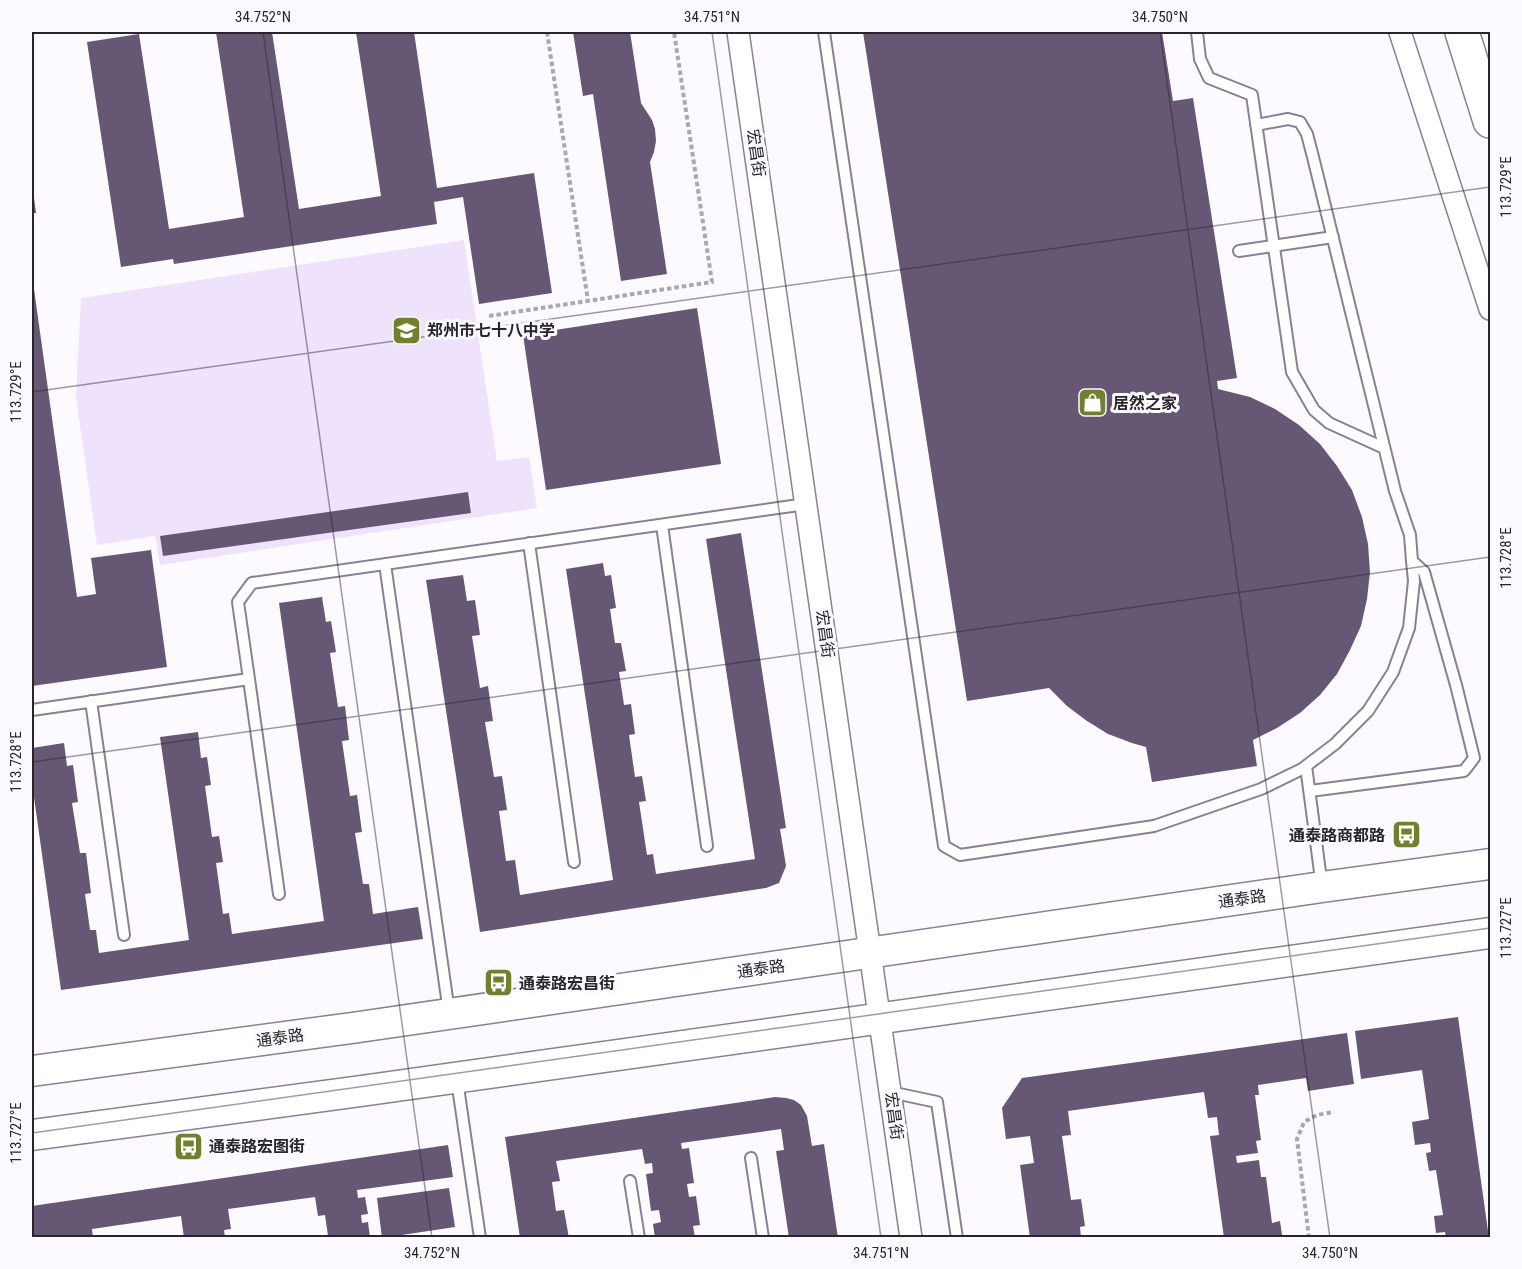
<svg xmlns="http://www.w3.org/2000/svg" width="1522" height="1269" viewBox="0 0 1522 1269" font-family="'Roboto Condensed','Noto Sans SC',sans-serif">
<style>
.green{fill:#eee2fc}
.building{fill:#665875}
.lines{fill:none;stroke-linecap:round;stroke-linejoin:round}
.lane-casing{stroke:#898095;stroke-width:14}
.street-casing{stroke:#898095;stroke-width:24}
.secondary-casing{stroke:#898095;stroke-width:33}
.primary-casing{stroke:#898095;stroke-width:36}
.path{stroke:#aaa7ad;stroke-width:4;stroke-dasharray:4.5 3;stroke-linecap:butt}
.lane{stroke:#fff;stroke-width:10}
.street{stroke:#fff;stroke-width:21}
.secondary{stroke:#fff;stroke-width:30}
.primary{stroke:#fff;stroke-width:33}
.ticks{fill:none;stroke:#29252d;stroke-width:1.5;stroke-opacity:0.45}
.labels{text-anchor:middle;dominant-baseline:central;stroke-width:6;stroke-linejoin:round;paint-order:stroke}
.street-label{font-size:16px;fill:#29252d;stroke:#fcfaff}
.poi-label{font-size:16px;font-weight:bold;fill:#29252d;stroke:#fcfaff;text-anchor:start}
.neatline{fill:none;stroke:#29252d;stroke-width:2}
.ticks-label{font-size:15px;text-anchor:middle;fill:#29252d}
</style>
<rect width="100%" height="100%" fill="#fcfaff"/>
<path class="green" d="M 464,240 L 497,461 L 529,457 L 537,508 L 160,565 L 155,536 L 97,545 L 76,397 L 81,298 Z"/>
<path class="building" d="M 216,32 L 272,32 L 299,209 L 381,196 L 356,32 L 414,32 L 437,188 L 534,173 L 552,293 L 479,304 L 463,197 L 434,202 L 437,224 L 174,264 L 173,259 L 121,267 L 87,42 L 139,34 L 169,229 L 244,217 Z
M 573,32 L 630,32 L 641,103 L 652,120 L 655,129 L 656,141 L 654,152 L 650,162 L 667,274 L 621,281 L 593,94 L 583,96 Z
M 863,32 L 1162,32 L 1173,101 L 1193,98 L 1237,378 L 1217,381 L 1218,389 L 1250,397 L 1275,409 L 1299,425 L 1320,444 L 1337,466 L 1352,490 L 1362,517 L 1368,544 L 1370,572 L 1367,599 L 1361,626 L 1350,650 L 1337,674 L 1320,695 L 1300,713 L 1277,728 L 1253,740 L 1257,766 L 1152,782 L 1146,747 L 1132,743 L 1108,734 L 1087,721 L 1067,706 L 1049,688 L 967,701 Z
M 32,190 L 33,190 L 36,213 L 32,213 Z
M 32,282 L 33,282 L 77,597 L 96,594 L 91,558 L 151,550 L 167,667 L 32,686 Z
M 697,308 L 721,464 L 546,490 L 523,335 Z
M 468,492 L 471,513 L 163,556 L 160,536 Z
M 741,533 L 786,828 L 780,829 L 786,866 L 779,883 L 766,888 L 480,932 L 426,580 L 463,575 L 467,601 L 475,600 L 480,635 L 472,636 L 480,688 L 488,686 L 493,721 L 485,722 L 494,777 L 502,776 L 507,810 L 499,811 L 506,861 L 515,860 L 520,895 L 613,880 L 566,569 L 603,563 L 605,576 L 611,575 L 616,608 L 610,609 L 615,643 L 621,643 L 626,671 L 619,672 L 624,705 L 631,704 L 635,734 L 629,735 L 635,777 L 642,776 L 646,801 L 639,802 L 647,855 L 653,854 L 656,874 L 755,859 L 706,539 Z
M 322,597 L 326,622 L 331,621 L 336,652 L 330,653 L 338,707 L 345,706 L 349,740 L 342,741 L 350,796 L 357,795 L 362,832 L 355,833 L 363,884 L 369,884 L 373,914 L 418,907 L 423,939 L 61,990 L 32,783 L 32,748 L 64,743 L 67,766 L 73,765 L 78,802 L 72,803 L 80,853 L 86,853 L 91,893 L 85,894 L 90,930 L 96,930 L 99,953 L 189,940 L 160,737 L 198,732 L 201,758 L 207,757 L 211,785 L 205,786 L 212,837 L 219,836 L 223,862 L 216,863 L 223,914 L 229,913 L 232,934 L 324,921 L 279,603 Z
M 1458,1017 L 1489,1238 L 1446,1238 L 1445,1232 L 1436,1233 L 1434,1216 L 1443,1215 L 1436,1170 L 1429,1171 L 1426,1153 L 1431,1152 L 1430,1143 L 1415,1145 L 1412,1122 L 1429,1119 L 1422,1070 L 1361,1079 L 1355,1031 Z
M 1347,1033 L 1354,1084 L 1308,1091 L 1306,1078 L 1258,1085 L 1259,1095 L 1255,1095 L 1261,1140 L 1256,1141 L 1258,1153 L 1236,1156 L 1237,1163 L 1259,1160 L 1261,1177 L 1266,1177 L 1272,1223 L 1280,1221 L 1282,1235 L 1270,1238 L 1224,1238 L 1210,1136 L 1219,1135 L 1217,1117 L 1208,1118 L 1204,1092 L 1068,1111 L 1071,1135 L 1062,1136 L 1071,1200 L 1081,1199 L 1085,1226 L 1080,1227 L 1081,1238 L 1030,1238 L 1020,1165 L 1034,1163 L 1030,1136 L 1006,1139 L 1002,1108 L 1022,1078 Z
M 775,1097 L 786,1098 L 794,1100 L 801,1105 L 807,1116 L 812,1146 L 824,1144 L 838,1238 L 789,1238 L 776,1151 L 784,1150 L 781,1129 L 681,1143 L 682,1149 L 689,1148 L 694,1183 L 687,1184 L 689,1197 L 696,1196 L 700,1225 L 693,1226 L 695,1238 L 655,1238 L 653,1224 L 661,1222 L 659,1210 L 651,1211 L 646,1174 L 653,1173 L 652,1163 L 645,1164 L 642,1149 L 556,1161 L 560,1181 L 552,1182 L 556,1211 L 564,1210 L 569,1238 L 520,1238 L 505,1137 Z
M 448,1145 L 453,1177 L 357,1190 L 358,1198 L 365,1197 L 368,1214 L 361,1215 L 362,1223 L 368,1222 L 370,1238 L 324,1238 L 324,1236 L 328,1236 L 325,1215 L 318,1216 L 315,1197 L 228,1209 L 231,1229 L 224,1230 L 225,1238 L 184,1238 L 181,1216 L 92,1229 L 93,1238 L 45,1238 L 44,1236 L 32,1238 L 32,1206 Z
M 449,1188 L 455,1227 L 382,1238 L 377,1198 Z"/>
<g class="lines">
<defs>
<path id="lane" d="M 824,32 L 944,846 L 960,855 L 1154,826 L 1261,789 L 1302,769 L 1335,744 L 1368,711 L 1393,672 L 1409,628 L 1414,581 L 1412,561 L 1410,535 L 1395,491 L 1313,157 L 1307,134 L 1300,122 L 1288,119 L 1256,125
M 1197,32 L 1200,59 L 1209,78 L 1252,95 L 1292,372 L 1314,410 L 1329,423 L 1384,448
M 1239,251 L 1333,237
M 662,525 L 707,846
M 529,543 L 574,862
M 385,564 L 449,1012
M 249,679 L 279,894
M 91,701 L 124,935
M 32,710 L 249,679 L 238,602 L 252,583 L 806,504
M 1306,766 L 1322,887
M 1310,791 L 1464,771 L 1474,758 L 1456,685 L 1424,572 L 1412,561
M 457,1080 L 480,1238
M 890,1092 L 937,1102 L 957,1238
M 751,1158 L 763,1238
M 630,1181 L 639,1238"/>
<path id="street" d="M 738,32 L 911,1238
M 1400,32 L 1490,309"/>
<path id="secondary" d="M 32,1071 L 352,1028 L 1322,887 L 1490,864
M 32,1135 L 361,1091 L 1490,933"/>
<path id="primary" d="M 1462,32 L 1490,121"/>
</defs>
<use href="#lane" class="lane-casing"/>
<use href="#street" class="street-casing"/>
<use href="#secondary" class="secondary-casing"/>
<use href="#primary" class="primary-casing"/>
<path class="path" d="M 547,32 L 588,301
M 489,316 L 712,282 L 674,32
M 1309,1238 L 1297,1139 L 1304,1122 L 1317,1115 L 1334,1112"/>
<use href="#lane" class="lane"/>
<use href="#street" class="street"/>
<use href="#secondary" class="secondary"/>
<use href="#primary" class="primary"/>
</g>
<path class="ticks" d="M 263,32 L 432,1238M 712,32 L 881,1238M 1160,32 L 1330,1238M 32,392 L 1490,187M 32,762 L 1490,557M 32,1133 L 1490,928"/>
<defs>
<symbol id="school-square" viewBox="-11 -11 22 22"><rect x="-9" y="-9" width="18" height="18" rx="4" fill="#70802f" stroke="#fcfaff"/><path d="M0-5L7-2L0 1L-7-2ZM-4 1L0 2.5L4 1V4Q0 6-4 4Z" fill="#fff"/></symbol>
<symbol id="shop-square" viewBox="-11 -11 22 22"><rect x="-9" y="-9" width="18" height="18" rx="4" fill="#70802f" stroke="#fcfaff"/><path d="M-5-2.5h2.3a2.7 3.5 0 0 1 5.4 0H5L5.5 6h-11ZM-1.5-2.5h3a1.5 2.3 0 0 0-3 0Z" fill="#fff"/></symbol>
<symbol id="bus-square" viewBox="-11 -11 22 22"><rect x="-9" y="-9" width="18" height="18" rx="4" fill="#70802f" stroke="#fcfaff"/><path d="M-5-6H5V4H4V6H2V4H-2V6H-4V4H-5ZM-3.5-4V0h7V-4ZM-3.5 1.2v1.5H-2V1.2ZM2 1.2v1.5H3.5V1.2Z" fill="#fff"/></symbol>
</defs>
<g fill-rule="evenodd">
<use href="#school-square" x="390" y="314" width="33" height="33"/>
<use href="#shop-square" x="1076" y="386" width="33" height="33"/>
<use href="#bus-square" x="1390" y="818" width="33" height="33"/>
<use href="#bus-square" x="482" y="966" width="33" height="33"/>
<use href="#bus-square" x="172" y="1130" width="33" height="33"/>
</g>
<g class="labels">
<g class="street-label">
<text transform="translate(756 153) rotate(82)">宏昌街</text>
<text transform="translate(825 634) rotate(82)">宏昌街</text>
<text transform="translate(1242 899) rotate(-8)">通泰路</text>
<text transform="translate(761 969) rotate(-8)">通泰路</text>
<text transform="translate(280 1038) rotate(-8)">通泰路</text>
<text transform="translate(894 1116) rotate(82)">宏昌街</text>
</g>
<g class="poi-label">
<text x="427" y="330">郑州市七十八中学</text>
<text x="1113" y="403">居然之家</text>
<text x="1385" y="835" text-anchor="end">通泰路商都路</text>
<text x="519" y="983">通泰路宏昌街</text>
<text x="209" y="1146">通泰路宏图街</text>
</g>
</g>
<rect width="1522" height="1269" fill="none" stroke="#fcfaff" stroke-width="66"/>
<rect x="33" y="33" width="1456" height="1203" class="neatline"/>
<g class="ticks-label">
<text x="263" y="22">34.752°N</text>
<text x="712" y="22">34.751°N</text>
<text x="1160" y="22">34.750°N</text>
<text transform="translate(1506 187) rotate(-90)" y="5">113.729°E</text>
<text transform="translate(16 392) rotate(-90)" y="5">113.729°E</text>
<text transform="translate(1506 558) rotate(-90)" y="5">113.728°E</text>
<text transform="translate(16 762) rotate(-90)" y="5">113.728°E</text>
<text transform="translate(1506 928) rotate(-90)" y="5">113.727°E</text>
<text transform="translate(16 1133) rotate(-90)" y="5">113.727°E</text>
<text x="432" y="1258">34.752°N</text>
<text x="881" y="1258">34.751°N</text>
<text x="1330" y="1258">34.750°N</text>
</g>
</svg>
